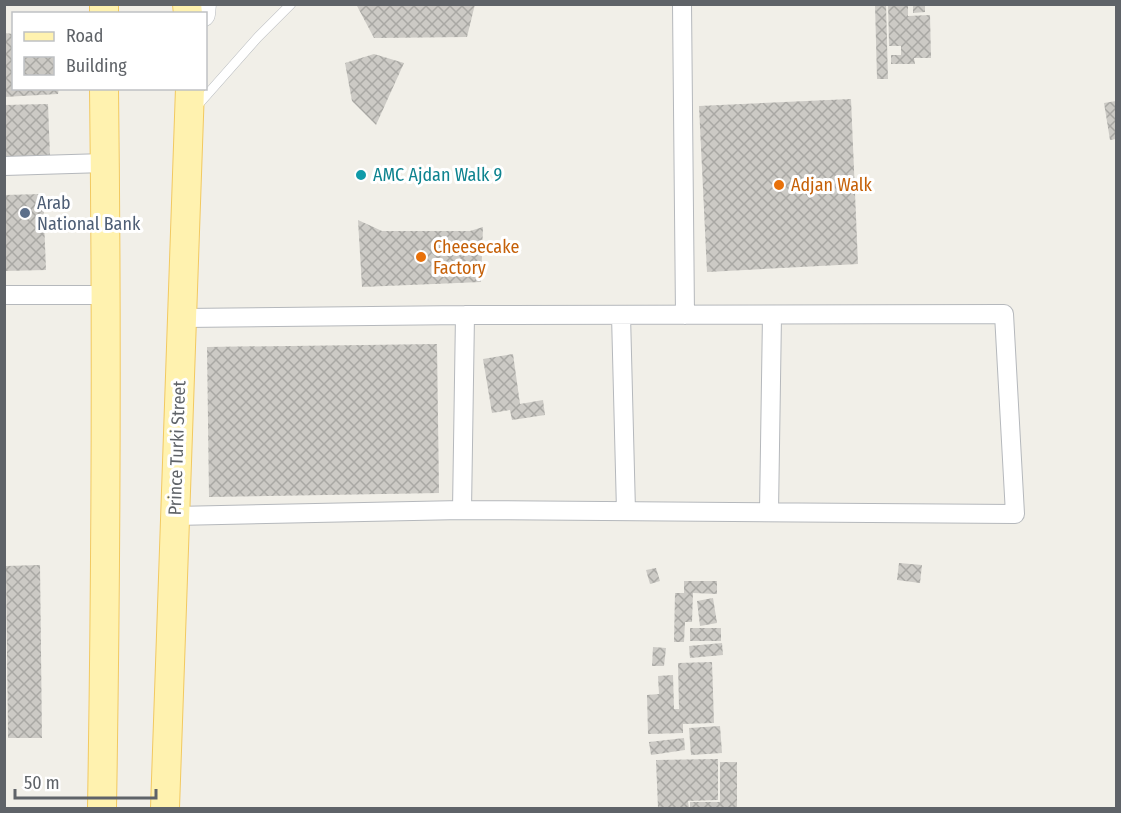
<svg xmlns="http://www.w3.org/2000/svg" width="1121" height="813" viewBox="0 0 1121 813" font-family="'Fira Sans Condensed',sans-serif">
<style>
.building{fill:url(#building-cross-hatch)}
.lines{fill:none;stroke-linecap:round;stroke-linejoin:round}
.lane-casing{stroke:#b5b8bc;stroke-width:10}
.street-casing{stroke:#b5b8bc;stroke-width:20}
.secondary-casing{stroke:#b6babf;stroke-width:27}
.primary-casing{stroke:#f2c960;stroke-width:30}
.lane{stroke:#fff;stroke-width:9}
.street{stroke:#fff;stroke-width:18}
.secondary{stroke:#fff;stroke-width:26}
.primary{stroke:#fff2af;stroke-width:28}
.culture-dot{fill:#0f9aa8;stroke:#fff;stroke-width:2}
.food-dot{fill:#e8710a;stroke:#fff;stroke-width:2}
.service-dot{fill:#5c6f8a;stroke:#fff;stroke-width:2}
.labels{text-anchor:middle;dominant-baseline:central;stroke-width:6;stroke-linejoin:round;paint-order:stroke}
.culture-label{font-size:18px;fill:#0d838f;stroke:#fff;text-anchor:start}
.food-label{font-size:18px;fill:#c56008;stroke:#fff;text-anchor:start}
.service-label{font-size:18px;fill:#4e5e75;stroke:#fff;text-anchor:start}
.street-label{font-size:18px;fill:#5f6368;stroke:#fff}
</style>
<defs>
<pattern id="building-cross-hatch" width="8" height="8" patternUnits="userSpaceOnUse" patternTransform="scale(1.5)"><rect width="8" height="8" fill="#cccac5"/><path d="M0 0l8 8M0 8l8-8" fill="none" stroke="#a9a8a4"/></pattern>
</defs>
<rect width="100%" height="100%" fill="#f1efe8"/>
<path class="building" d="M 356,4 L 475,4 L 467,37 L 374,38 Z
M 875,4 L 886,4 L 888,79 L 877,79 Z
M 888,4 L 908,4 L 908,16 L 930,15 L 931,58 L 914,58 L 915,64 L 891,64 L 891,55 L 901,55 L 901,46 L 889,46 Z
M 913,4 L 925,4 L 925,12 L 913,13 Z
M 4,33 L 14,34 L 14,88 L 59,88 L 58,94 L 4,97 Z
M 374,54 L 404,63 L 376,125 L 352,101 L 345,63 Z
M 851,99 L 858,264 L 707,272 L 699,106 Z
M 1116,101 L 1116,139 L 1110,140 L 1104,103 Z
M 48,104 L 50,157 L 4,159 L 4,105 Z
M 43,194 L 46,270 L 4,271 L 4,195 Z
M 358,220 L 382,231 L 470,231 L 483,227 L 481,282 L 362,287 Z
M 437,344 L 439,493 L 209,497 L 207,347 Z
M 513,354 L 520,404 L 543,400 L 545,415 L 512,420 L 510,410 L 492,413 L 483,359 Z
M 899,563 L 922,565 L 920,583 L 897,580 Z
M 40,565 L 42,738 L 8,738 L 6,566 Z
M 656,568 L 660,581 L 650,584 L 646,570 Z
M 684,581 L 717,581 L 717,594 L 693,593 L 692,622 L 685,622 L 684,642 L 674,642 L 675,593 L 684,593 Z
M 713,598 L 717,623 L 700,626 L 697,601 Z
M 690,628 L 721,628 L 721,641 L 690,641 Z
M 722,643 L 723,655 L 690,658 L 689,646 Z
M 653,647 L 666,648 L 664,666 L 652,666 Z
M 712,662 L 714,723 L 683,724 L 683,733 L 648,734 L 647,695 L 659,694 L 658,676 L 673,675 L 674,709 L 679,709 L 678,663 Z
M 720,726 L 722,753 L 691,755 L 689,728 Z
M 684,738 L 685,750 L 651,755 L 649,742 Z
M 718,759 L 718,800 L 688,801 L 689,808 L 658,808 L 656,760 Z
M 720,762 L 737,762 L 737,807 L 690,807 L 690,802 L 720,802 Z"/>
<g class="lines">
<defs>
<path id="lane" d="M 197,106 L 258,37 L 291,4"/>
<path id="street" d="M 682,4 L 685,315
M 4,166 L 105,163
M 4,295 L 107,295
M 621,315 L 626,511
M 462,510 L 465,315
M 769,512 L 772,315
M 175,516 L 462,510 L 1015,514 L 1004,314 L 465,315 L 183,318"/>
<path id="secondary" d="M 202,14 L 203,4"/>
<path id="primary" d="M 104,4 L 104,14
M 187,4 L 188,14
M 102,808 C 106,568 107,329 104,88
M 165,808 L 190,88"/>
</defs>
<use href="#lane" class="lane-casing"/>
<use href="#street" class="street-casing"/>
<use href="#secondary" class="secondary-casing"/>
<use href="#primary" class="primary-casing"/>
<use href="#lane" class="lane"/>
<use href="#street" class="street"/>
<use href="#secondary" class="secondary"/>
<use href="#primary" class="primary"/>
</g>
<circle class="culture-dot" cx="361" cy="175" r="6"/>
<g class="food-dot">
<circle cx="779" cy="185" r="6"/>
<circle cx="421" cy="257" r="6"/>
</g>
<circle class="service-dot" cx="25" cy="213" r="6"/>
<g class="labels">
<g class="culture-label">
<text x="373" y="175">AMC Ajdan Walk 9</text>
</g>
<g class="food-label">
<text x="791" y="185">Adjan Walk</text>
<text x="433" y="247">Cheesecake<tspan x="433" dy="21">Factory</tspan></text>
</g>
<g class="service-label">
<text x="37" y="203">Arab<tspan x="37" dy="21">National Bank</tspan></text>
</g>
<g class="street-label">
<text transform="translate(177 448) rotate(-88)">Prince Turki Street</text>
</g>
</g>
<rect width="1121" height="813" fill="none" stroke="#5f6368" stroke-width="12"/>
<rect x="12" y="12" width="195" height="78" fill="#ffffff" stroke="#bfc1c3" stroke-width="1.5"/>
<rect x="24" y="32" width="30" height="9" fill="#fff2af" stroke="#bfc1c3" stroke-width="1.5"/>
<text x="66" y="42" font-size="18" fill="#5f6368">Road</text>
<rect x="24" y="57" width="30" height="18" fill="url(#building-cross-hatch)" stroke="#bfc1c3" stroke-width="1.5"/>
<text x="66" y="72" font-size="18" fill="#5f6368">Building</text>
<path d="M15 789v9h141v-9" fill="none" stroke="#5f6368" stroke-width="3"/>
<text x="24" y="789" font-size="18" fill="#5f6368" stroke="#ffffff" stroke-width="4.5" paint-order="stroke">50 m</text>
</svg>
